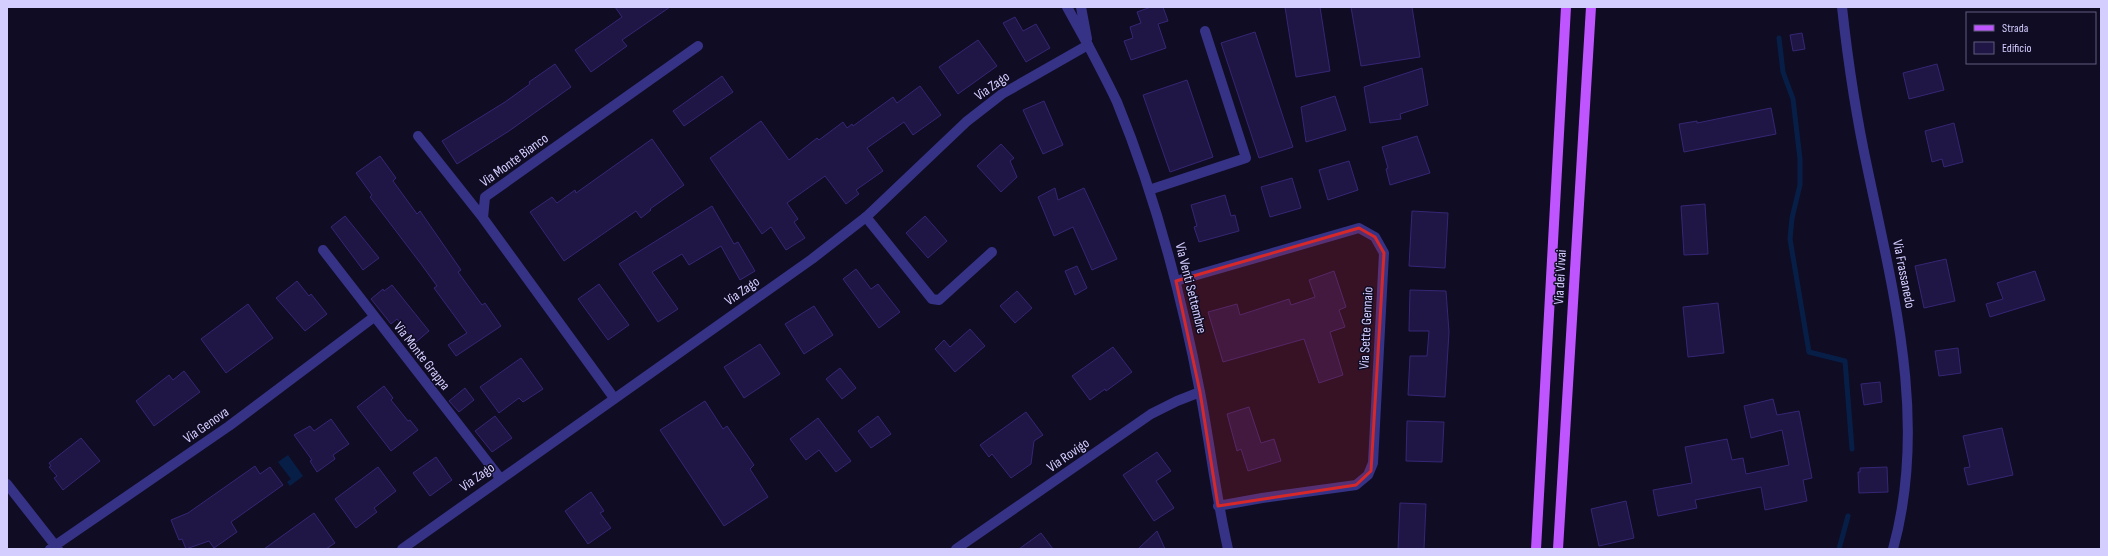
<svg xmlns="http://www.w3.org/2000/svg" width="2108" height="556" viewBox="0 0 2108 556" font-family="'Sofia Sans Condensed',sans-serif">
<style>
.water{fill:#071f47}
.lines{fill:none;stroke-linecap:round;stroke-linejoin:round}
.stream{stroke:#071f47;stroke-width:5}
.building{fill:#201646;stroke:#362674}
.minor{stroke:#363387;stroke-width:10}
.tertiary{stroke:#363387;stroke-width:10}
.primary{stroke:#bf55ff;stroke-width:10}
.marked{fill:#d62828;fill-opacity:0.2;stroke:#d62828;stroke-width:3;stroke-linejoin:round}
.labels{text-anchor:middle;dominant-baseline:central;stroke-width:3;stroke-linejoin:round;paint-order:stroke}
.street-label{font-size:14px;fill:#d4ceff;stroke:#100c24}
</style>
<rect width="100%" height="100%" fill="#100c24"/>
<path class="water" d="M 288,455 L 303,476 L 290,486 L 287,482 L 291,479 L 278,462 Z"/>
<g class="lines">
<path class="stream" d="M 1779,38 L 1783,72 L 1793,99 L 1800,159 L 1800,185 L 1792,218 L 1790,239 L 1809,352 L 1845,361 L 1852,449
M 1839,549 L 1848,516"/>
</g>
<path class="building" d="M 615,7 L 670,7 L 622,40 L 627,46 L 591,72 L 575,50 L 622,17 Z
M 1151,7 L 1163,7 L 1168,21 L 1158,24 L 1166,48 L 1131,60 L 1124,41 L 1133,38 L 1130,27 L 1141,23 L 1137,12 Z
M 1285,7 L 1320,7 L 1330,71 L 1296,77 Z
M 1351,7 L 1412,7 L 1420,57 L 1361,66 Z
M 1015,17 L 1023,31 L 1036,24 L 1050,48 L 1026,62 L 1003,23 Z
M 1255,32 L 1293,147 L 1259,158 L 1221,43 Z
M 1802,33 L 1805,49 L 1793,51 L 1790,35 Z
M 978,40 L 997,66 L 958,94 L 939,67 Z
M 555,64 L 571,87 L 509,131 L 457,164 L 442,141 L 505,102 L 530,84 L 529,82 Z
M 1937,64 L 1944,90 L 1909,99 L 1903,73 Z
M 1422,68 L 1428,105 L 1400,114 L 1401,119 L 1370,123 L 1364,87 Z
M 722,76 L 733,92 L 684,126 L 673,111 Z
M 1187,80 L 1213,157 L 1170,172 L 1143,95 Z
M 920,86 L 941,115 L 913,135 L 904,122 L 867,148 L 883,171 L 856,190 L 859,194 L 846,204 L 825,176 L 787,203 L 798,219 L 794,222 L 805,238 L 786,250 L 771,227 L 762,234 L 710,158 L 761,121 L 789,160 L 817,138 L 819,140 L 843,122 L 847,128 L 852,124 L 853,126 L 893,97 L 897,103 Z
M 1335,96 L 1346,130 L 1306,142 L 1301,107 Z
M 1044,101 L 1063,145 L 1043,154 L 1023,110 Z
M 1771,108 L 1776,134 L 1684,152 L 1679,124 L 1697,121 L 1697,123 Z
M 1954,123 L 1963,162 L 1944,167 L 1942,159 L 1932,162 L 1925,131 Z
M 1417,136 L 1430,173 L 1390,185 L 1386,169 L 1388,168 L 1382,147 Z
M 652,139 L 684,185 L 650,209 L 651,210 L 641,218 L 636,211 L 564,261 L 530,212 L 552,197 L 557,203 L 575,190 L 576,193 Z
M 1001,144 L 1014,158 L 1010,161 L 1017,177 L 1001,192 L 977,166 Z
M 380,156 L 396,178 L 393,181 L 417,214 L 420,211 L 461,270 L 458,272 L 482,305 L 485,303 L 501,326 L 456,356 L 448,345 L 467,333 L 434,288 L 437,286 L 421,264 L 370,197 L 372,195 L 356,173 Z
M 1349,161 L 1358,190 L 1328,200 L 1319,170 Z
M 1292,178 L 1301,208 L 1270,217 L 1261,187 Z
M 1055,188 L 1058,200 L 1084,188 L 1117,259 L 1092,270 L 1073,227 L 1054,236 L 1038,197 Z
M 1225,195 L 1231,216 L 1235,215 L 1239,231 L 1199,242 L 1194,227 L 1197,226 L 1191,205 Z
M 1705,204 L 1708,254 L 1684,255 L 1681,206 Z
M 712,206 L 734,244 L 738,242 L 755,271 L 740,280 L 721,246 L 689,265 L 682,254 L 652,272 L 678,309 L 658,322 L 619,264 Z
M 1412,211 L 1448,213 L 1445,268 L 1409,266 Z
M 345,216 L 379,258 L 363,270 L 331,227 Z
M 925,216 L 947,241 L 928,258 L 906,233 Z
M 1946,259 L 1955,301 L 1924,308 L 1915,266 Z
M 1077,266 L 1087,288 L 1075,295 L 1065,271 Z
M 856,269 L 871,289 L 878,284 L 900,312 L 879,328 L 843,279 Z
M 1334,271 L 1346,307 L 1339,310 L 1345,327 L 1330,332 L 1343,375 L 1319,383 L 1304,339 L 1223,362 L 1208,312 L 1237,304 L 1240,315 L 1289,299 L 1291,305 L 1315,297 L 1309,280 Z
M 2035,271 L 2045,300 L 1990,317 L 1986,304 L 2003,299 L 1997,283 Z
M 297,281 L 309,296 L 311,294 L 327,314 L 305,331 L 276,298 Z
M 599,284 L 629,325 L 608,340 L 578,299 Z
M 392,285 L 429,331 L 416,342 L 397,319 L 391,324 L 371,299 L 383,289 L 384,291 Z
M 1410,290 L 1446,291 L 1449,332 L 1445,397 L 1408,395 L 1410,356 L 1427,356 L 1429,331 L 1409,331 Z
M 1017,291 L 1032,308 L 1015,323 L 1000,306 Z
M 1718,303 L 1724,353 L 1688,357 L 1683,307 Z
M 248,304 L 273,338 L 226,373 L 201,339 Z
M 814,306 L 833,335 L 804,354 L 785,324 Z
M 970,329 L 985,346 L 955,372 L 935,349 L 944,340 L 950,347 Z
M 760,344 L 780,374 L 744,398 L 724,367 Z
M 1113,347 L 1132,372 L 1106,391 L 1105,389 L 1090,400 L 1072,376 Z
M 1958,348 L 1961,373 L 1939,376 L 1935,351 Z
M 521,358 L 543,389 L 523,402 L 519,398 L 499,413 L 480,387 Z
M 840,368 L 856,388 L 842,399 L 826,379 Z
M 184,371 L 200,392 L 154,426 L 136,401 L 169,375 L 173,380 Z
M 1880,382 L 1882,402 L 1864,405 L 1861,384 Z
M 384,386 L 393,398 L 391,400 L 408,421 L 410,420 L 418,430 L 391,451 L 357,407 Z
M 465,388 L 474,400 L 459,412 L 449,401 Z
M 1773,399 L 1777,415 L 1799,411 L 1812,478 L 1803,480 L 1807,501 L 1765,510 L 1761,487 L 1695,500 L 1697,508 L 1658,516 L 1653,490 L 1692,483 L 1685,447 L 1727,439 L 1732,460 L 1743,458 L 1746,474 L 1789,465 L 1782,430 L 1751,438 L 1744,406 Z
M 705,401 L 723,429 L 727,426 L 754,465 L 750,469 L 768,497 L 724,526 L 660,430 Z
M 1249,407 L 1261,443 L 1274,439 L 1281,461 L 1248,471 L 1241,449 L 1237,451 L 1227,414 Z
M 1026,412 L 1043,435 L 1034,441 L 1031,464 L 1011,478 L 992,454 L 989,457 L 980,445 Z
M 495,416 L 512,438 L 492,452 L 475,431 Z
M 878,416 L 891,434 L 871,448 L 858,431 Z
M 818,418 L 851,461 L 836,472 L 819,450 L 806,460 L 790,439 Z
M 331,419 L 349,444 L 333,455 L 335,459 L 317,472 L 310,461 L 312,460 L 294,435 L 310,426 L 314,431 Z
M 1407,421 L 1444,422 L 1442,462 L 1406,461 Z
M 2002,428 L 2013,475 L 1968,485 L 1964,468 L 1970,467 L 1963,436 Z
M 81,438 L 100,461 L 63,490 L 54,478 L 57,476 L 49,467 L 51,466 L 49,463 Z
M 1157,452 L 1171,471 L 1156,481 L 1174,508 L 1154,521 L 1123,475 Z
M 436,457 L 452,480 L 430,496 L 413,473 Z
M 255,466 L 260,474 L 270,467 L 283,485 L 231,522 L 237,532 L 214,548 L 209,541 L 186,549 L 182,539 L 179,540 L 171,520 L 188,513 Z
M 378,467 L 396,491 L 374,508 L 377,512 L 356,528 L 335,499 Z
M 1887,467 L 1888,492 L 1859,493 L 1858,472 L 1860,472 L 1860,468 Z
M 591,492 L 604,511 L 600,513 L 611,528 L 588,544 L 565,511 Z
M 1626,501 L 1634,538 L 1599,546 L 1591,509 Z
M 1400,503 L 1426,504 L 1424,549 L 1398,549 Z
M 314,513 L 335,543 L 326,549 L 264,549 Z
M 1157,531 L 1165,549 L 1138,549 Z
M 1041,533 L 1053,549 L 1019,549 Z"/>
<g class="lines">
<path class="minor" d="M 1842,7 C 1848,62 1856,116 1868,171 C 1894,295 1928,423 1893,549
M 1088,45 C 1098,64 1108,83 1117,102 C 1155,195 1181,293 1200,392 C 1210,444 1216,497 1228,549
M 418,136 L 483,218
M 1149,190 L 1246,158 L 1205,31
M 866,217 L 932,299 L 939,300 L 992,252
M 323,250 L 500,478
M 1176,281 L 1359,228 L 1375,237 L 1384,253 L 1373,463 L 1368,475 L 1356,485 L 1262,498 L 1218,506
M 614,398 L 483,218 L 485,197 L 698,46
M 7,484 L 58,549
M 50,549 L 229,426 L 374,317
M 956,549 L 1151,414 L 1177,401 L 1200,392"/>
<path class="tertiary" d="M 1067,7 L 1088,45
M 1081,7 L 1087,39
M 402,549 L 812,259 L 866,217 L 966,122 L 1002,94 L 1088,45"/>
<path class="primary" d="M 1536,549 L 1566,7
M 1558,549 L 1591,7"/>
</g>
<path class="marked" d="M 1359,228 L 1375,237 L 1384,253 L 1371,471 L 1356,485 L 1218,506 L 1200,392 L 1176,281 Z"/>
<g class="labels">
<g class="street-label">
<text transform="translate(992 86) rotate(-35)">Via Zago</text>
<text transform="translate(514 160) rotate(-36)">Via Monte Bianco</text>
<text transform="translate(1904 274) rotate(79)">Via Frassanedo</text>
<text transform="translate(1560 277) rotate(-87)">Via dei Vivai</text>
<text transform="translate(1191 288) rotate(76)">Via Venti Settembre</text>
<text transform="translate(742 291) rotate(-35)">Via Zago</text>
<text transform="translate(1366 328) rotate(-87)">Via Sette Gennaio</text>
<text transform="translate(422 356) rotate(52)">Via Monte Grappa</text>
<text transform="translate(206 425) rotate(-35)">Via Genova</text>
<text transform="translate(1068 455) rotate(-35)">Via Rovigo</text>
<text transform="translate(477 477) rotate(-36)">Via Zago</text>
</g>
</g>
<rect width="2108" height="556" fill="none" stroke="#d4ceff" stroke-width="16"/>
<rect x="1966" y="12" width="130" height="52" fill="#100c24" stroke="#5e5a7c"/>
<rect x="1974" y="25" width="20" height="6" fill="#bf55ff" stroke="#5e5a7c"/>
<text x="2002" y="32" font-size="12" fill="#d4ceff">Strada</text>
<rect x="1974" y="42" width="20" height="12" fill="#201646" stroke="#5e5a7c"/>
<text x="2002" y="52" font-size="12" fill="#d4ceff">Edificio</text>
</svg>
